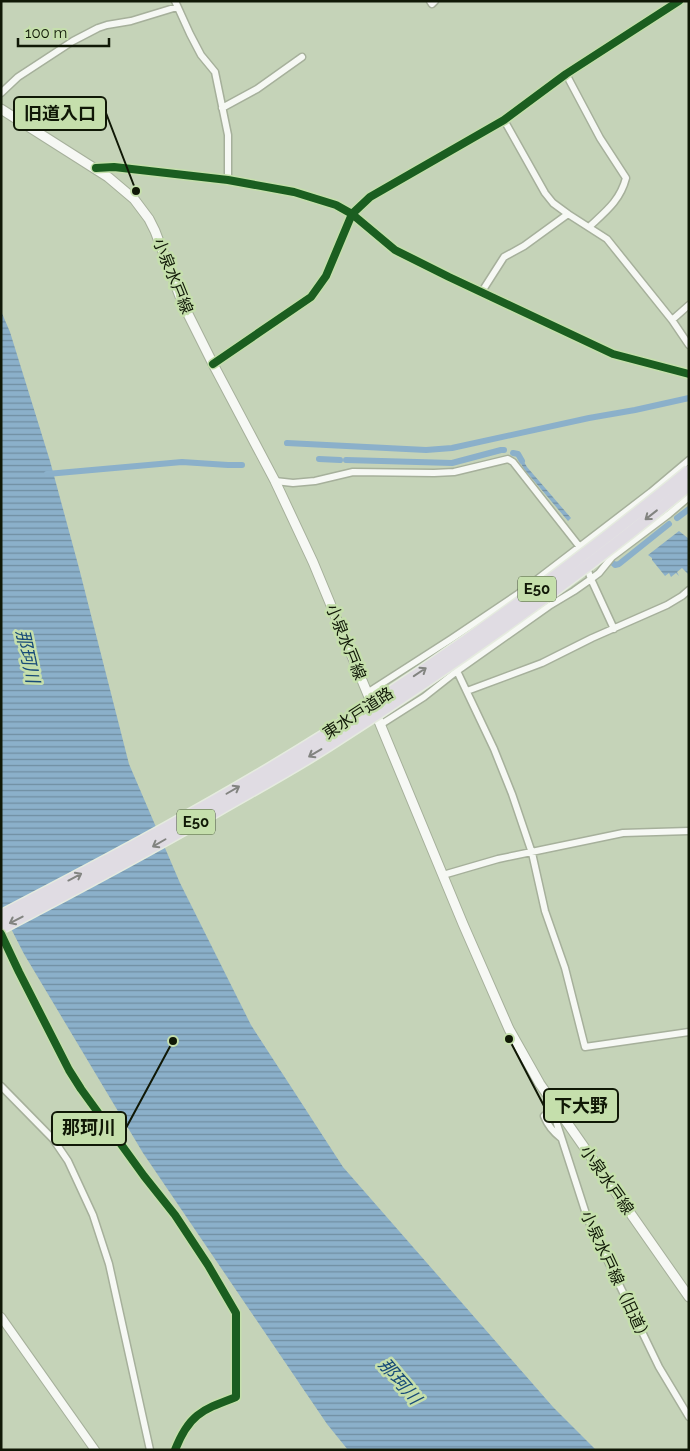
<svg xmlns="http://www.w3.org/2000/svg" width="690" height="1451" viewBox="0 0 690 1451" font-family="Raleway,'Noto Sans JP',sans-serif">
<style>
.water{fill:url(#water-rules)}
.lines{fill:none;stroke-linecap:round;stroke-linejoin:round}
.canal{stroke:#8bb0ca;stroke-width:6}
.minor-casing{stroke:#a6b09b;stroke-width:9}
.tertiary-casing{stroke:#a6b09b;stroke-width:10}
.secondary-casing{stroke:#a6b09b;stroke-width:11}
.minor{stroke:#f6f8f4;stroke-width:6}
.tertiary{stroke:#f6f8f4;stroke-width:8}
.secondary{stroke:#f6f8f4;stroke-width:9}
.motorway-bridge-casing{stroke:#e5ebdf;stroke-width:14;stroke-linecap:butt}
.motorway-bridge{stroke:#e0dce3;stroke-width:11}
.cycleway-casing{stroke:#c5dfac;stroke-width:11}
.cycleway{stroke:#1b5e20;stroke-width:8}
.oneway{stroke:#828480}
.labels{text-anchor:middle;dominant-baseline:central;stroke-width:5;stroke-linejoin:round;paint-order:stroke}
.shield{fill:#c5dfac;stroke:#465438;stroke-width:1}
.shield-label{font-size:15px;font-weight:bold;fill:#101806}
.street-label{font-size:16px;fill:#101806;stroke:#c5dfac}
.water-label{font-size:18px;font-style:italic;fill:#184b78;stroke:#c5dfac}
.leader{fill:none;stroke:#101806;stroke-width:2}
.callout-dot{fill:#101806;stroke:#c5dfac;stroke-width:2}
.callout{fill:#c5dfac;stroke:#101806;stroke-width:2}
.callout-label{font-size:18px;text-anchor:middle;font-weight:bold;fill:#101806}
</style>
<defs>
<pattern id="water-rules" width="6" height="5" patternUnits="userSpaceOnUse" patternTransform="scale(1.25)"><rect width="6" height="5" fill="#8bb0ca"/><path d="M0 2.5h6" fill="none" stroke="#708ea2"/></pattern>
</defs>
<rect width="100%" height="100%" fill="#c5d3b8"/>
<path class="water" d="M 1,311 L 10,332 L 50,461 L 79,568 L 129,764 L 180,883 L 251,1025 L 343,1167 L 553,1407 L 596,1450 L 348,1450 L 327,1424 L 143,1153 L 24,954 L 1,909 Z
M 519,453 L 527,467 L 571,518 L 568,521 L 524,469 L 516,455 Z
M 679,531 L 689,539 L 689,575 L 682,568 L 677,572 L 679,576 L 676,573 L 671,577 L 669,573 L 665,576 L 652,560 L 652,558 L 648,555 Z"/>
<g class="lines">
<path class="canal" d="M 287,443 L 426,450 L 452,448 L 589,418 L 635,410 L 689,398
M 513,453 L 518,454 L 522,461
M 319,459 L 340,460
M 346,460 L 452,463 L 501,450 L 504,450
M 47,474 L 182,462 L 228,465 L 242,465
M 677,518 L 689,509
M 612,562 L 615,565 L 619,564 L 669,524"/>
<defs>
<path id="minor" d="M 175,1 L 190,34 L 201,55 L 215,72 L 228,135 L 228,180
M 430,1 L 432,4 L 435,1
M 566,74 L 600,138 L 626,178 C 620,201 605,212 589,227
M 1,93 L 18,77 L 73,41 L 98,28 L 107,25 L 131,21 L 177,7
M 222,108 L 257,89 L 302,57
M 504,120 L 545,193 L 553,203 L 568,214 L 607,239 L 672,320 L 689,345
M 96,168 L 114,167 L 228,180 L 294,192 L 336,205 L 352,214 L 395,250 L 449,277 L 613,354 L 689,374
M 481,293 L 504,257 L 524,246 L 568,214
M 672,320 L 689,305
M 275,481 L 293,483 L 315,481 L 353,472 L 434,473 L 454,472 L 508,459 L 513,462 L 579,546 L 591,579 L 614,629
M 454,661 L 457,671 L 494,749 L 512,794 L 532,853 L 545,911 L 565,968 L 585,1047 L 689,1032
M 467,691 L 542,663 L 592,638 L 667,605 L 682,596 L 689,590
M 367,693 L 451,639 L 518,594 L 651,492 L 689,460
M 380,725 L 424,697 L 457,671 L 549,606 L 574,591 L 591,579 L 599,573 L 612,557 L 669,514 L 689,497
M 443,875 L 498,859 L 623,833 L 689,831
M 1,934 L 19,972 L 69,1070 L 81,1089 L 144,1176 L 175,1215 L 208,1265 L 236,1313 L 236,1397 C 202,1410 189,1414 175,1450
M 1,1086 L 53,1139 L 68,1161 L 93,1215 L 109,1264 L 150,1450
M 553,1105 L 557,1124 L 588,1220 L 659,1367 L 689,1417
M 554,1111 L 549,1112 L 544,1116 C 548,1126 553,1132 561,1138"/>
<path id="tertiary" d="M 213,364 L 311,297 L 326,276 L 352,214 L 370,197 L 504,120 L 566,74 L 679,1
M 1,1317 L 95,1450"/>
<path id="secondary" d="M 1,109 L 108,177 L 134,199 L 149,219 L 155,231 L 182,302 L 213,364 L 275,481 L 313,562 L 463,924 L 509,1029 L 540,1084 L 689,1297"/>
</defs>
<use href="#minor" class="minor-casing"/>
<use href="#tertiary" class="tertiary-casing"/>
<use href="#secondary" class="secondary-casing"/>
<use href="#minor" class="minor"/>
<use href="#tertiary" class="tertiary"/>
<use href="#secondary" class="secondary"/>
<defs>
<path id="motorway-bridge" d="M 1,916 C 111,859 220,801 325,735 C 452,655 573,566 689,471
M 1,928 C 74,890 147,851 218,810 C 256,788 295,767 332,743 C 455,664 576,579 689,485"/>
</defs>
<use href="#motorway-bridge" class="motorway-bridge-casing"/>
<use href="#motorway-bridge" class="motorway-bridge"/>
<defs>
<path id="cycleway" d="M 96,168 L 114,167 L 228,180 L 294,192 L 336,205 L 352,214 L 395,250 L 449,277 L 613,354 L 689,374
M 213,364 L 311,297 L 326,276 L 352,214 L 370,197 L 504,120 L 566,74 L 679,1
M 1,934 L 19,972 L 69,1070 L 81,1089 L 144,1176 L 175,1215 L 208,1265 L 236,1313 L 236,1397 C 202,1410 189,1414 175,1450"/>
</defs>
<use href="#cycleway" class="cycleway-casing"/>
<use href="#cycleway" class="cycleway"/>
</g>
<defs><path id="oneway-shaft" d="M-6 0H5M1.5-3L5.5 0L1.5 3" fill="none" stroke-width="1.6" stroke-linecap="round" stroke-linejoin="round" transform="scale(1.25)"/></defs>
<g class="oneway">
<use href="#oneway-shaft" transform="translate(651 515) rotate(142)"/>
<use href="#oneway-shaft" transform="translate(420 672) rotate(-34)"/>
<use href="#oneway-shaft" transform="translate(315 753) rotate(149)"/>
<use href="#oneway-shaft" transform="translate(233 790) rotate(-30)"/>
<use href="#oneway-shaft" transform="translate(159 843) rotate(150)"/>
<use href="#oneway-shaft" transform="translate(75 877) rotate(-28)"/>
<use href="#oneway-shaft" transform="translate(16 920) rotate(153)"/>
</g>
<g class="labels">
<g class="shield">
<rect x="518" y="576.5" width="38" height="25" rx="4"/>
<rect x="177" y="809.5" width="38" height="25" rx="4"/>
</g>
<g class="shield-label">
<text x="537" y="589">E50</text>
<text x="196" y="822">E50</text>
</g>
<g class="street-label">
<text transform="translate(173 276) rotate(68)">小泉水戸線</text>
<text transform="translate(346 642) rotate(68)">小泉水戸線</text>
<text transform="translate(358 713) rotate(-33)">東水戸道路</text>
<text transform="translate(607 1180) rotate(55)">小泉水戸線</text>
<text transform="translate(616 1277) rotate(65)">小泉水戸線（旧道）</text>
</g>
<g class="water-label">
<text transform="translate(28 656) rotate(78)">那珂川</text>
<text transform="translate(400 1381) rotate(49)">那珂川</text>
</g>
</g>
<path class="leader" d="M136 191L106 113M509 1039L544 1106M173 1041L126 1128"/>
<g class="callout-dot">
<circle cx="136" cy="191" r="5"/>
<circle cx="509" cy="1039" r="5"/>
<circle cx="173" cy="1041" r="5"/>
</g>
<g class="callout">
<rect x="14" y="97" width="92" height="33" rx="5"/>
<rect x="544" y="1089" width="74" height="33" rx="5"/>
<rect x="52" y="1112" width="74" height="33" rx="5"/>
</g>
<g class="callout-label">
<text x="60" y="120">旧道入口</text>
<text x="581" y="1112">下大野</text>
<text x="89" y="1134">那珂川</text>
</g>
<rect width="690" height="1451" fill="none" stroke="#101806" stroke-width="5"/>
<path d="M18 38v8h91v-8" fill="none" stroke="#101806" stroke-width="2.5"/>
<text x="25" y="38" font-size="15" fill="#101806" stroke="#c5dfac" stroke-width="4" paint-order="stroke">100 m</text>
</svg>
